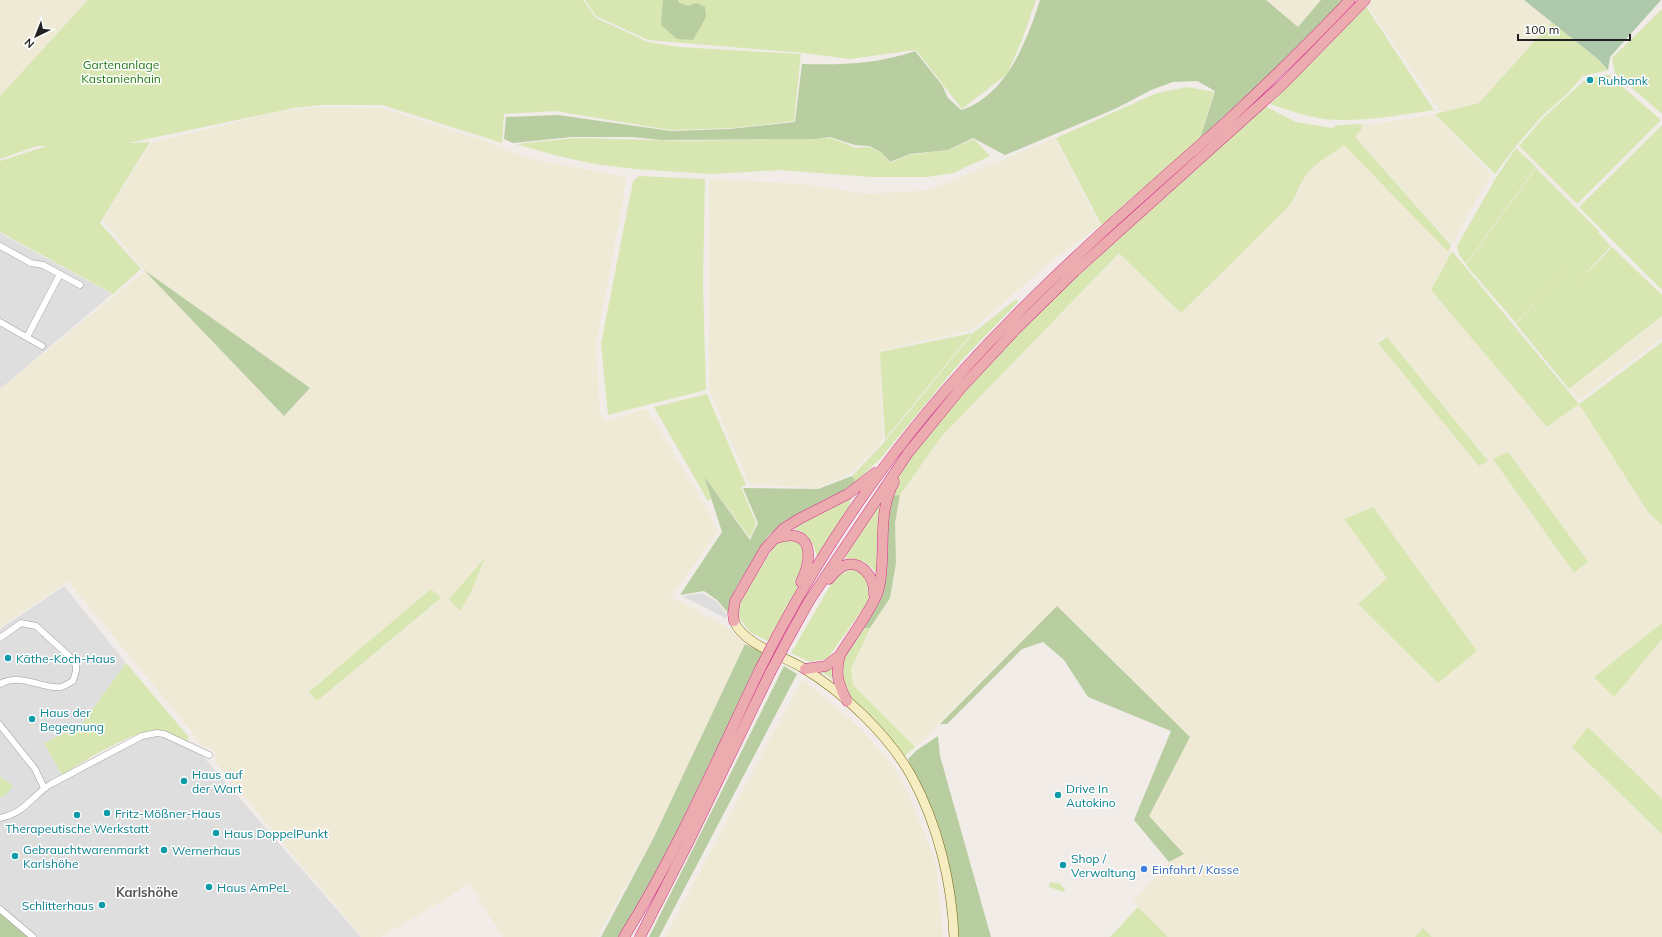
<svg xmlns="http://www.w3.org/2000/svg" width="1662" height="937" viewBox="0 0 1662 937" font-family="Mulish,sans-serif">
<style>
.residential{fill:#dfdede}
.farmland{fill:#eeead5;fill-rule:evenodd}
.grass{fill:#d8e7b2}
.forest{fill:#b8cda0}
.cemetery{fill:#adc8ab}
.parking{fill:#ddd}
.lines{fill:none;stroke-linecap:round;stroke-linejoin:round}
.minor-casing{stroke:#9e9e9e;stroke-width:7}
.secondary-casing{stroke:#74670c;stroke-width:10}
.trunk-casing{stroke:#d1338e;stroke-width:11}
.minor{stroke:#fff;stroke-width:6}
.secondary{stroke:#f6ecc1;stroke-width:9}
.trunk{stroke:#ecacaf;stroke-width:10}
.trunk-bridge-casing{stroke:#d1338e;stroke-width:11;stroke-linecap:butt}
.trunk-bridge{stroke:#ecacaf;stroke-width:10}
.culture-dot{fill:#0f9aa8;stroke:#fff;stroke-width:1.5}
.shop-dot{fill:#3f7fe0;stroke:#fff;stroke-width:1.5}
.labels{text-anchor:middle;dominant-baseline:central;stroke-width:3;stroke-linejoin:round;paint-order:stroke}
.park-label{font-size:12px;fill:#237b13;stroke:#fff}
.culture-label{font-size:12px;fill:#0d838f;stroke:#fff;text-anchor:start}
.shop-label{font-size:12px;fill:#366cbe;stroke:#fff;text-anchor:start}
.neighbourhood-label{font-size:13px;font-weight:bold;fill:#545454;stroke:#fff}
</style>
<rect width="100%" height="100%" fill="#f1ece8"/>
<path class="residential" d="M 0,233 L 112,294 L 0,389 Z
M 64,586 L 126,663 L 81,725 L 44,743 L 62,775 L 135,736 L 158,734 L 193,745 L 361,937 L 38,937 L 0,905 L 0,629 Z"/>
<path class="farmland" d="M 0,0 L 88,0 L 0,96 Z
M 1266,0 L 1321,0 L 1298,27 Z
M 1364,0 L 1524,0 L 1552,22 L 1479,103 L 1441,113 Z
M 321,107 L 381,108 L 486,141 L 507,150 L 535,160 L 626,177 L 622,206 L 596,344 L 600,414 L 606,421 L 647,409 L 704,504 L 718,531 L 671,597 L 729,628 L 745,644 L 656,833 L 597,937 L 503,937 L 471,887 L 467,884 L 446,899 L 381,937 L 362,937 L 216,763 L 214,750 L 200,745 L 197,738 L 68,581 L 0,627 L 0,389 L 145,271 L 103,220 L 151,143 L 281,111 ZM 145,271 L 309,388 L 310,389 L 284,416 ZM 441,598 L 434,605 L 327,694 Z
M 1435,114 L 1491,174 L 1452,244 L 1355,137 L 1361,130 L 1362,124 L 1370,125 Z
M 1055,138 L 1100,226 L 1049,263 L 972,330 L 880,351 L 883,438 L 879,445 L 850,474 L 817,488 L 749,484 L 709,390 L 709,179 L 804,184 L 867,194 L 929,190 Z
M 1344,144 L 1450,253 L 1431,290 L 1548,427 L 1579,404 L 1648,512 L 1662,525 L 1662,623 L 1594,677 L 1614,696 L 1662,639 L 1662,799 L 1588,728 L 1572,747 L 1662,834 L 1662,937 L 1168,937 L 1133,902 L 1169,862 L 1184,854 L 1149,816 L 1190,737 L 1057,606 L 934,728 L 928,736 L 915,747 L 853,685 L 851,669 L 870,628 L 890,598 L 896,563 L 895,523 L 900,495 L 941,437 L 1119,252 L 1181,313 L 1288,207 L 1294,200 L 1307,174 L 1318,163 ZM 1385,335 L 1387,337 L 1488,461 L 1479,465 L 1378,343 L 1377,340 ZM 1508,452 L 1588,561 L 1574,573 L 1493,459 ZM 1373,507 L 1477,651 L 1438,683 L 1358,603 L 1387,578 L 1344,519 Z
M 1662,317 L 1662,338 L 1579,400 L 1570,389 Z
M 802,679 L 860,728 L 890,762 L 908,793 L 936,863 L 943,937 L 665,937 Z"/>
<path class="grass" d="M 88,0 L 583,0 L 596,18 L 648,42 L 679,47 L 801,54 L 794,121 L 733,128 L 670,130 L 555,111 L 504,114 L 502,143 L 382,105 L 322,105 L 294,108 L 128,143 L 150,142 L 100,223 L 141,269 L 113,294 L 0,232 L 0,161 L 47,146 L 37,146 L 0,159 L 0,96 Z
M 585,0 L 1036,0 L 1022,40 L 1007,74 L 962,109 L 916,50 L 850,59 L 803,53 L 648,40 L 596,16 Z
M 1365,5 L 1434,110 C 1402,115 1356,123 1324,119 C 1305,116 1288,110 1270,104 Z
M 1662,9 L 1662,114 L 1615,73 L 1612,58 Z
M 1552,22 L 1598,59 L 1608,70 L 1583,76 L 1568,93 L 1542,116 L 1516,146 L 1495,174 L 1435,114 L 1479,103 Z
M 1601,75 L 1609,75 L 1661,120 L 1577,204 L 1519,146 L 1544,117 L 1585,80 Z
M 1187,87 L 1214,92 L 1197,148 L 1130,199 L 1102,226 L 1056,138 L 1157,93 Z
M 1261,104 L 1296,122 L 1332,128 L 1338,125 L 1362,124 L 1361,130 L 1355,137 L 1451,245 L 1448,252 L 1344,145 C 1332,154 1316,162 1307,174 C 1299,184 1297,197 1288,207 L 1181,313 L 1119,253 L 941,437 L 900,495 L 888,496 L 908,453 L 1016,329 Z
M 1662,125 L 1662,290 L 1579,207 Z
M 576,138 L 688,141 L 831,138 L 856,148 L 868,147 L 881,152 L 890,163 L 909,155 L 949,150 L 974,139 L 990,156 L 953,173 L 927,177 L 870,177 L 781,170 L 710,174 L 635,169 L 595,164 L 558,156 L 516,144 Z
M 1516,148 L 1536,167 L 1466,264 L 1459,255 L 1457,246 L 1497,176 Z
M 1536,168 L 1599,231 L 1598,232 L 1611,246 L 1574,286 L 1612,247 L 1662,295 L 1662,316 L 1569,389 L 1516,324 L 1573,260 L 1516,323 L 1466,265 Z
M 639,176 L 705,179 L 703,285 L 706,390 L 608,415 L 601,344 L 633,181 Z
M 1452,251 L 1579,404 L 1662,342 L 1662,525 L 1648,512 L 1579,404 L 1547,427 L 1431,290 Z
M 1016,299 L 1018,302 L 962,360 L 881,458 L 856,482 L 852,476 L 879,448 L 973,333 Z
M 972,333 L 885,439 L 880,352 Z
M 1387,337 L 1488,461 L 1479,466 L 1378,343 Z
M 707,394 L 746,485 L 741,487 L 756,523 L 750,538 L 704,476 L 711,499 L 708,501 L 654,407 Z
M 1508,452 L 1588,561 L 1574,573 L 1493,459 Z
M 884,494 L 878,575 C 867,562 862,558 845,561 L 850,545 Z
M 852,496 L 848,510 L 817,557 C 813,541 807,534 791,527 L 831,508 Z
M 1373,507 L 1477,651 L 1438,683 L 1358,604 L 1387,578 L 1344,519 Z
M 789,538 C 801,541 809,554 805,566 C 799,592 781,617 768,641 L 750,632 L 737,615 L 741,599 L 776,543 Z
M 485,558 L 471,592 L 460,611 L 449,599 Z
M 851,568 L 864,573 L 871,586 L 868,602 L 827,659 L 810,662 L 791,653 L 834,579 Z
M 431,589 L 441,598 L 317,701 L 309,692 Z
M 1662,623 L 1662,639 L 1614,697 L 1594,677 Z
M 856,628 L 870,628 L 851,669 L 853,685 L 915,747 L 901,759 L 847,701 L 838,663 Z
M 126,663 L 188,736 L 188,742 C 179,738 168,731 159,730 C 136,729 83,761 62,775 L 44,743 L 81,725 Z
M 834,667 L 834,680 L 820,671 Z
M 1588,727 L 1662,799 L 1662,834 L 1572,747 Z
M 0,776 L 13,786 L 6,795 L 0,797 Z
M 1050,882 L 1061,884 L 1062,887 L 1065,888 L 1064,892 L 1049,887 Z
M 1138,907 L 1168,937 L 1110,937 Z
M 1423,928 L 1432,937 L 1415,937 Z"/>
<path class="forest" d="M 663,0 L 678,0 L 678,2 L 688,6 L 696,3 L 705,7 L 706,17 L 693,40 L 677,39 L 661,25 Z
M 1040,0 L 1266,0 L 1298,27 L 1321,0 L 1350,0 L 1197,148 L 1215,91 L 1197,81 L 1173,82 L 1151,90 L 1117,108 L 1005,155 L 973,138 L 948,150 L 910,154 L 890,162 L 881,152 L 869,146 L 855,145 L 830,137 L 815,139 L 662,140 L 632,137 L 572,137 L 513,143 L 504,139 L 506,117 L 558,115 L 671,131 L 730,129 L 795,122 L 802,64 C 841,65 878,64 915,51 L 942,85 L 948,98 L 961,110 C 1006,96 1027,41 1040,0 Z
M 144,270 L 310,388 L 284,416 Z
M 704,476 L 750,540 L 758,523 L 743,488 L 818,489 L 852,476 L 856,482 L 839,494 L 787,520 L 768,536 L 734,591 L 729,614 L 717,600 L 704,591 L 680,595 L 722,532 Z
M 900,495 L 895,523 L 896,563 L 890,598 L 870,628 L 856,628 L 873,602 L 888,496 Z
M 1057,606 L 1190,737 L 1149,816 L 1184,854 L 1169,862 L 1134,820 L 1171,731 L 1088,697 L 1064,660 L 1043,642 L 1022,649 L 947,724 L 940,724 Z
M 745,644 L 763,653 L 655,877 L 619,937 L 601,937 L 653,839 Z
M 784,666 L 797,674 L 659,937 L 649,937 Z
M 938,736 L 940,756 L 991,937 L 956,937 L 954,895 L 945,849 L 908,759 L 917,750 Z
M 0,911 L 31,937 L 0,937 Z"/>
<path class="cemetery" d="M 1524,0 L 1661,0 L 1610,57 L 1608,70 L 1598,59 Z"/>
<path class="parking" d="M 702,593 L 716,601 L 727,615 L 725,618 L 682,596 Z"/>
<g class="lines">
<defs>
<path id="minor" d="M 0,246 L 31,263 L 43,265 L 80,285
M 0,322 L 42,346
M 27,337 L 60,274
M 0,638 L 21,623 L 36,626 L 69,656 L 76,665 L 76,671 L 73,681 C 69,683 65,686 61,687 C 42,690 22,672 0,684
M 0,725 L 35,769 L 44,788
M 0,818 C 26,813 31,796 51,784 L 142,736 L 157,733 L 164,734 L 209,755
M 0,909 L 33,937"/>
<path id="secondary" d="M 734,621 C 743,644 783,656 803,668 C 844,693 888,734 912,777 C 938,825 952,883 954,937"/>
<path id="trunk" d="M 774,539 C 812,525 814,556 801,582
M 829,579 C 833,574 837,569 843,566 C 861,558 875,578 874,594
M 734,621 L 733,614 L 735,601 L 765,549 L 783,529 L 799,519 L 848,494 L 875,473
M 778,634 C 839,520 917,415 1008,323 C 1077,252 1153,187 1227,121 C 1269,82 1310,42 1350,0
M 788,639 L 809,601 L 908,453 L 961,388 L 1016,329 L 1075,271 L 1283,84 L 1365,0
M 805,669 L 826,666 L 840,655
M 847,701 C 838,684 835,673 840,655 C 849,640 876,603 879,588 C 887,554 876,515 894,482
M 624,937 C 677,852 717,759 760,669
M 640,937 L 689,841 L 770,673"/>
</defs>
<use href="#minor" class="minor-casing"/>
<use href="#secondary" class="secondary-casing"/>
<use href="#trunk" class="trunk-casing"/>
<use href="#minor" class="minor"/>
<use href="#secondary" class="secondary"/>
<use href="#trunk" class="trunk"/>
<defs>
<path id="trunk-bridge" d="M 760,669 L 778,634
M 770,673 L 788,639"/>
</defs>
<use href="#trunk-bridge" class="trunk-bridge-casing"/>
<use href="#trunk-bridge" class="trunk-bridge"/>
</g>
<g class="culture-dot">
<circle cx="1590" cy="80" r="4"/>
<circle cx="8" cy="658" r="4"/>
<circle cx="32" cy="719" r="4"/>
<circle cx="184" cy="781" r="4"/>
<circle cx="1058" cy="795" r="4"/>
<circle cx="107" cy="813" r="4"/>
<circle cx="77" cy="815" r="4"/>
<circle cx="216" cy="833" r="4"/>
<circle cx="164" cy="850" r="4"/>
<circle cx="15" cy="856" r="4"/>
<circle cx="1063" cy="865" r="4"/>
<circle cx="209" cy="887" r="4"/>
<circle cx="102" cy="905" r="4"/>
</g>
<circle class="shop-dot" cx="1144" cy="869" r="4"/>
<g class="labels">
<g class="park-label">
<text x="121" y="64">Gartenanlage<tspan x="121" dy="14">Kastanienhain</tspan></text>
</g>
<g class="culture-label">
<text x="1598" y="80">Ruhbank</text>
<text x="16" y="658">Käthe-Koch-Haus</text>
<text x="40" y="712">Haus der<tspan x="40" dy="14">Begegnung</tspan></text>
<text x="192" y="774">Haus auf<tspan x="192" dy="14">der Wart</tspan></text>
<text x="1066" y="788">Drive In<tspan x="1066" dy="14">Autokino</tspan></text>
<text x="115" y="813">Fritz-Mößner-Haus</text>
<text x="77" y="828" text-anchor="middle">Therapeutische Werkstatt</text>
<text x="224" y="833">Haus DoppelPunkt</text>
<text x="23" y="849">Gebrauchtwarenmarkt<tspan x="23" dy="14">Karlshöhe</tspan></text>
<text x="172" y="850">Wernerhaus</text>
<text x="1071" y="858">Shop /<tspan x="1071" dy="14">Verwaltung</tspan></text>
<text x="217" y="887">Haus AmPeL</text>
<text x="94" y="905" text-anchor="end">Schlitterhaus</text>
</g>
<g class="shop-label">
<text x="1152" y="869">Einfahrt / Kasse</text>
</g>
<g class="neighbourhood-label">
<text x="147" y="892">Karlshöhe</text>
</g>
</g>
<g transform="translate(36 36) rotate(223)" stroke="#ffffff" stroke-width="3" paint-order="stroke">
<path d="M0-3L7 15L0 10L-7 15Z" fill="#212121"/>
<text y="-6" font-size="11" font-weight="bold" text-anchor="middle" fill="#212121">N</text>
</g>
<path d="M1518 34v6h112v-6" fill="none" stroke="#212121" stroke-width="2"/>
<text x="1524" y="34" font-size="12" fill="#212121" stroke="#ffffff" stroke-width="3" paint-order="stroke">100 m</text>
</svg>
